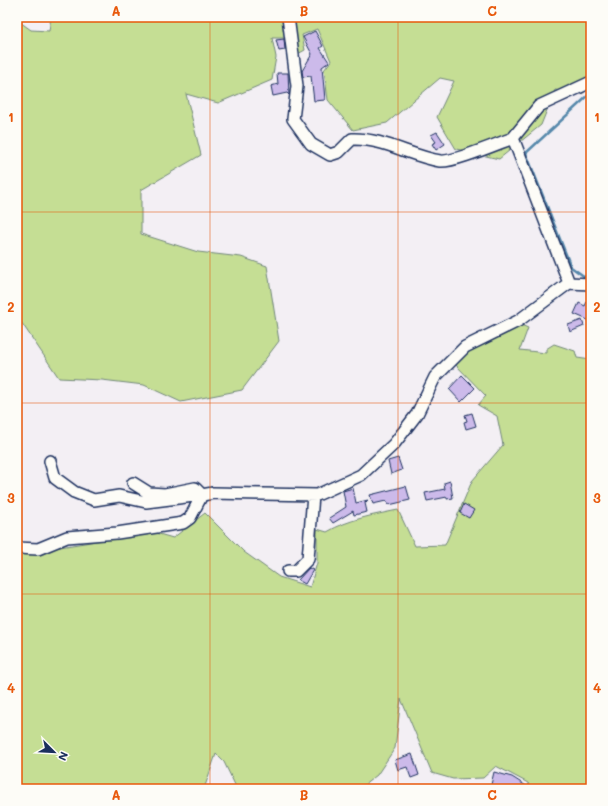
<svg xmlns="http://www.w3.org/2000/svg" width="608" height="806" viewBox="0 0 608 806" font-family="Mali,sans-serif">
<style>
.green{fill:#c5de94;stroke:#708679}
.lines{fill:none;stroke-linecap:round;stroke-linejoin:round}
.stream{stroke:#5688ab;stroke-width:2.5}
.building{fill:#ccbaea;stroke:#1b2f5e}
.minor-casing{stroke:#1b2f5e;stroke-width:14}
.minor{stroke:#fdfcf7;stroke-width:11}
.grid{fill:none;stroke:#e8590c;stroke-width:1;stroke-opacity:0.55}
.neatline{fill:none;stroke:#e8590c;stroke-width:1.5}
.grid-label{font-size:13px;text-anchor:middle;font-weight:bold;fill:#e8590c}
</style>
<rect width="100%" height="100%" fill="#f3eff4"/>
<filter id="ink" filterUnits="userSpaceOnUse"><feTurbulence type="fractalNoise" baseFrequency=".025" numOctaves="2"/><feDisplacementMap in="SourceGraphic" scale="8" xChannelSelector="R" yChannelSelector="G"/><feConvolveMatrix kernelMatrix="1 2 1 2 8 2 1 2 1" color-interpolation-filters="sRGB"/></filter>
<g filter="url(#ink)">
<path class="green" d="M 51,17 L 591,17 L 591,87 L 582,94 L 555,90 L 541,125 L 499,159 L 456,149 L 437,117 L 454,81 L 440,78 L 387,123 L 353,130 L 328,100 L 324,70 L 331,61 L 317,29 L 302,35 L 305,50 L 296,55 L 288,38 L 272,38 L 276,57 L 272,80 L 218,103 L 186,94 L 201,155 L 141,190 L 141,234 L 198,252 L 241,257 L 267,266 L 279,341 L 242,390 L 181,402 L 144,385 L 102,380 L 59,378 L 17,316 L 17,20 L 31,30 L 49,31 Z
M 519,324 L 528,328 L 520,350 L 546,353 L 546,349 L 554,344 L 575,351 L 577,358 L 591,360 L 591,789 L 530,789 L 528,783 L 496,766 L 483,778 L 453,779 L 432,773 L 401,699 L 395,748 L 377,775 L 359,789 L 237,789 L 224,762 L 216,754 L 204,789 L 17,789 L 17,554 L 152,532 L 173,538 L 205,513 L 244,552 L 279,577 L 310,587 L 317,563 L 317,529 L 327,532 C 349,519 374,515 398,510 L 415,546 L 445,545 L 472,481 L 503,445 L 497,416 L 478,405 L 486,396 L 453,362 L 466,350 Z"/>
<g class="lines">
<path class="stream" d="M 591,93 L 526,153 L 571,267 L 585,277 L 591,277"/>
</g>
<path class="building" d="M 315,31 L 323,46 L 320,48 L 329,62 L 322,67 L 325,100 L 314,101 L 311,76 L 303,77 L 302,71 L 312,54 L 303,37 Z
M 284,39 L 285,50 L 279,51 L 276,40 Z
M 277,73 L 288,73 L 289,95 L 287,93 L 273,96 L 271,86 L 278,84 Z
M 437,132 L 445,144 L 436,150 L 432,144 L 436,142 L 431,135 Z
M 591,293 L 591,320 L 588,320 L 574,314 L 579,303 L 585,306 Z
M 582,320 L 584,326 L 570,332 L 568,325 Z
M 462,375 L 475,388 L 461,402 L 449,389 Z
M 472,413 L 476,426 L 466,429 L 464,422 L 467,421 L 465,415 Z
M 398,458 L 402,470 L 391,474 L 388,461 Z
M 450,481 L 453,498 L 447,499 L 447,497 L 427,501 L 425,493 L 445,489 L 444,483 Z
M 406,486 L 410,500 L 389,505 L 386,501 L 373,504 L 370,495 Z
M 353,488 L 356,503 L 368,500 L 365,503 L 367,512 L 354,515 L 353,511 L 333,523 L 329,518 L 346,507 L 343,491 Z
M 464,504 L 474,510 L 469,518 L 460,513 Z
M 309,568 L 313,570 L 305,584 L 298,580 Z
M 412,754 L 419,775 L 411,778 L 407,767 L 398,770 L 395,760 Z
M 494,772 L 512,777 L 531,789 L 490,789 Z"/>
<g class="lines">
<defs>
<path id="minor" d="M 288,17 L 297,86 L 293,119 L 311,144 L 330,155 L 339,152 L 352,139 C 383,138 410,156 440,161 C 452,163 499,143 513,138
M 569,283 L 513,138 L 539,106 L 591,82
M 50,461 L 55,478 L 74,492 L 94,500 L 119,496 L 146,502 L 202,495
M 133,483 L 149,493 L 165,494 L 195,488 L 202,495
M 17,548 L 38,549 L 67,537 L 117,533 L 183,523 L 190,518 L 202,495 L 213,493 L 317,495 L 361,475 L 394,444 L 417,414 L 435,377 L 465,347 L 518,321 L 569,283 L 591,284
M 288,571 L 296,571 L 308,559 L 313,495"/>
</defs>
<use href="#minor" class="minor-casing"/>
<use href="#minor" class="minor"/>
</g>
</g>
<path class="grid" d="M 210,17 L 210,789M 398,17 L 398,789M 17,212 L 591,212M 17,403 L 591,403M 17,594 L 591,594"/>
<rect width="608" height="806" fill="none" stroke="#fdfcf7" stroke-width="44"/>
<g transform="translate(54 752) rotate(114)" stroke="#fdfcf7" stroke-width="3" paint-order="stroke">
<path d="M0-3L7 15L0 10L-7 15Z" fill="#1b2f5e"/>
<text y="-6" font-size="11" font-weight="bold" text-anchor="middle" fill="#1b2f5e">N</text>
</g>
<rect x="22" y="22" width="564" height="762" class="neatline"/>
<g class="grid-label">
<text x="116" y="16">A</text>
<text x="304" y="16">B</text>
<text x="492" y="16">C</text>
<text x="11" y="122">1</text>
<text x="597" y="122">1</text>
<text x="11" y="312">2</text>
<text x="597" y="312">2</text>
<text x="11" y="503">3</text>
<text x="597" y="503">3</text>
<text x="11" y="693">4</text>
<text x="597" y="693">4</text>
<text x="116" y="800">A</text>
<text x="304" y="800">B</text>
<text x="492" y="800">C</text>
</g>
</svg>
